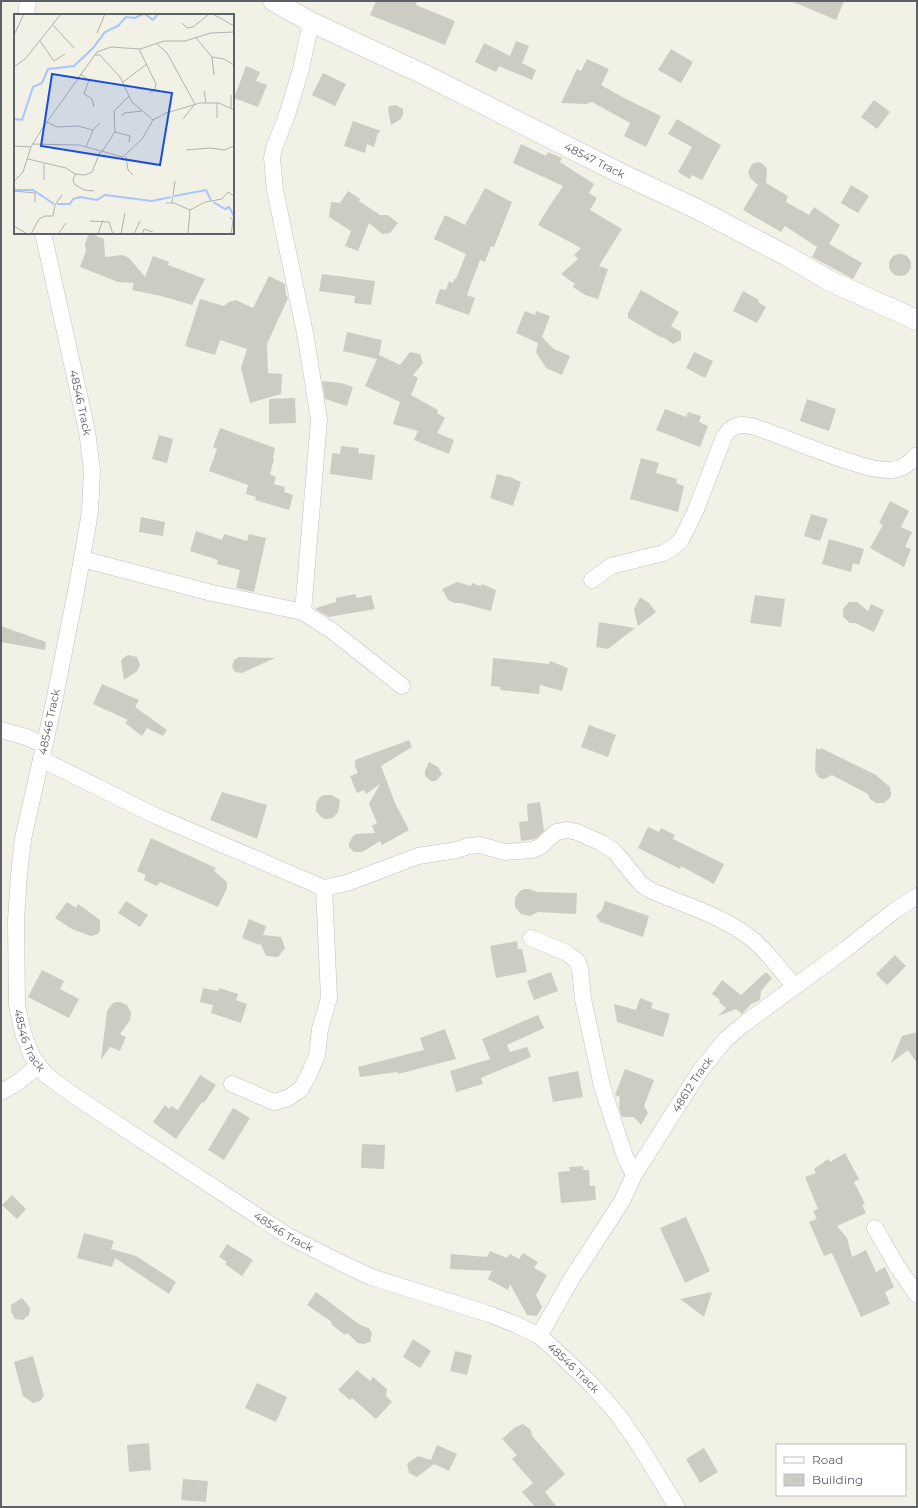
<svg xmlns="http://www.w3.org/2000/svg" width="918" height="1508" viewBox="0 0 918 1508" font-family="Montserrat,sans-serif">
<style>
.building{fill:#ccccc3}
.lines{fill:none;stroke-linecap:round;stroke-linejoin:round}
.minor-casing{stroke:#c0c1c8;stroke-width:17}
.tertiary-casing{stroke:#c0c1c8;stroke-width:21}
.minor{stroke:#fff;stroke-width:16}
.tertiary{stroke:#fff;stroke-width:20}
.labels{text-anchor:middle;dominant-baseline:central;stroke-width:4;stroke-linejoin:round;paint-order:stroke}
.street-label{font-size:11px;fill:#5e6068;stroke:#fff}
.inset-river{fill:none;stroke:#a9c4ff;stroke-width:2}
.inset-road{fill:none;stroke:#b2b3b0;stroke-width:1}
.view{fill:#1d4ed8;fill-opacity:0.15;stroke:#1d4ed8;stroke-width:2}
.inset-edge{fill:none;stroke:#5e6068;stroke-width:2}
</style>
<rect width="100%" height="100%" fill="#f1f1e6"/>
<path class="building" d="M 376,1 L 417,1 L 416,5 L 455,21 L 445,45 L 370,15 Z
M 791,1 L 844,1 L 836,20 Z
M 516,41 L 529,46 L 522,63 L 536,70 L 532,80 L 499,66 L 496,72 L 475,62 L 484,43 L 510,56 Z
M 671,49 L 693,62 L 681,83 L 658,70 Z
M 587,59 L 609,69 L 601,85 L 626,99 L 661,116 L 646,147 L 624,136 L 630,123 L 592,102 L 586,104 L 561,103 L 577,69 L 581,71 Z
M 246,66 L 260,72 L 256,81 L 267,85 L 258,107 L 234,98 Z
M 323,73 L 346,84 L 335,106 L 312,95 Z
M 874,100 L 890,112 L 877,129 L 861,117 Z
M 396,105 L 403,109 L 403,114 L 401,119 L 391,125 L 388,110 L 389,106 Z
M 677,119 L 721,145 L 702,180 L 692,175 L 690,179 L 678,172 L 692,147 L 668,134 Z
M 353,121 L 381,131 L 378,133 L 374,147 L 367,144 L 365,153 L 344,146 Z
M 521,144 L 546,156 L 548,152 L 562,158 L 560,162 L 594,184 L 589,193 L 597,198 L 590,210 L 622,229 L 599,266 L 608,269 L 598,299 L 585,295 L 573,287 L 575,284 L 561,274 L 578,259 L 574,255 L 581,248 L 538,225 L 547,210 L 563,186 L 513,163 Z
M 758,162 L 763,164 L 767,169 L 766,183 L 788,196 L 786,202 L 809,215 L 814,207 L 840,225 L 829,244 L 862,263 L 853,279 L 812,257 L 817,247 L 785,226 L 781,232 L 743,210 L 758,185 L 750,178 L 748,172 L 752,164 Z
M 851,185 L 869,196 L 858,213 L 841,203 Z
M 485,188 L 512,202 L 494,247 L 491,246 L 485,262 L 480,260 L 467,295 L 475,298 L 469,315 L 435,303 L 440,289 L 446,290 L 449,281 L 453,283 L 455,278 L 456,279 L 466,254 L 434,239 L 445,215 L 465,225 Z
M 348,191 L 360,199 L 359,201 L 380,215 L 388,215 L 398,223 L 390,233 L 382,234 L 369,223 L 358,251 L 345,246 L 351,231 L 329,217 L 331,202 L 340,203 Z
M 89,233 L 104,239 L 105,257 L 122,255 L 127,257 L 130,259 L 145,277 L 153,256 L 169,262 L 168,265 L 205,279 L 192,305 L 161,296 L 132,290 L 134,283 L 118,282 L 80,267 L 86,251 L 85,244 Z
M889 265a11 11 0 1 1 22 0a11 11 0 1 1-22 0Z
M 322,274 L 375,281 L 371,305 L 354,303 L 355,296 L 319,291 Z
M 269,276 L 285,284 L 286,295 L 288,298 L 267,344 L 268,373 L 282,374 L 281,394 L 250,403 L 241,368 L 247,349 L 220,340 L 215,355 L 185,346 L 200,299 L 224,306 L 229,302 L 236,300 L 253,308 Z
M 641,290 L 679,312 L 671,326 L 681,332 L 681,340 L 673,344 L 663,337 L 662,338 L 628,318 L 628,313 Z
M 743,291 L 759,300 L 758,302 L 766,307 L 757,323 L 733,311 Z
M 525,311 L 535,315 L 536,311 L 550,316 L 542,337 L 554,349 L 570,356 L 562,375 L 546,368 L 536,352 L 538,343 L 516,333 Z
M 347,332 L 382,340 L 379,355 L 400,365 L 410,352 L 420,354 L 423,363 L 413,375 L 418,378 L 411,395 L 438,410 L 437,413 L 445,418 L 437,433 L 454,440 L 449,454 L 414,440 L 418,431 L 393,424 L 400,402 L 365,386 L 377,359 L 343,351 Z
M 694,352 L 713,361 L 705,378 L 686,368 Z
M 322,381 L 341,383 L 353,387 L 347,406 L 325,399 Z
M 295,398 L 296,423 L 269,424 L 269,399 Z
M 807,399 L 836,409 L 829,431 L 800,421 Z
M 665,409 L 686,417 L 688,412 L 701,416 L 699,422 L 708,426 L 700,447 L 656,430 Z
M 220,428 L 275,448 L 273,459 L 274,459 L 270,474 L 276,477 L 274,484 L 285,487 L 284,492 L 293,495 L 289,510 L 255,500 L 256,497 L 246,494 L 248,485 L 209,471 L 217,449 L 213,447 Z
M 159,435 L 173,439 L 167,463 L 152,459 Z
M 341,446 L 359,448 L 358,453 L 375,455 L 372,480 L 330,474 L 332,453 L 340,454 Z
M 641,458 L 659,463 L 656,473 L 677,479 L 676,483 L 684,486 L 678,512 L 630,499 Z
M 497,474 L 508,477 L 508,476 L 521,482 L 513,506 L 490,498 Z
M 890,501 L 909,511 L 901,527 L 912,532 L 905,547 L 911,549 L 904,567 L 870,548 L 883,525 L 879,523 Z
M 811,514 L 828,519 L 820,541 L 804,536 Z
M 141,517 L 165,522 L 163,536 L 139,532 Z
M 196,531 L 222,540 L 224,534 L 247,541 L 249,534 L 266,538 L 254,592 L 236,588 L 240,570 L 217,564 L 218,560 L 190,551 Z
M 829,539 L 864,549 L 859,565 L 853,563 L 851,572 L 822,564 Z
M 457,582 L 471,586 L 472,583 L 481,586 L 482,584 L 496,590 L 491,611 L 460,603 L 454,603 L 448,600 L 442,589 Z
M 355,594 L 356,597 L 358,598 L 371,595 L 375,609 L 329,617 L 317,610 L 316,608 L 336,602 L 336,598 Z
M 755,595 L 785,599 L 781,627 L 750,623 Z
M 640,597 L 649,603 L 656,612 L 638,626 L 634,610 Z
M 849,602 L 857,602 L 868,611 L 871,604 L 884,610 L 874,632 L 855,623 L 850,623 L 843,617 L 843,609 Z
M 599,622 L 635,628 L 608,649 L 596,647 Z
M 1,626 L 46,642 L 45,650 L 1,642 Z
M 128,655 L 137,657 L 140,665 L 137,671 L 124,680 L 121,661 L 123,658 Z
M 239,657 L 275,658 L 242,673 L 235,672 L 232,667 L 234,660 Z
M 493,658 L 549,664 L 550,661 L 568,668 L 562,691 L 540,685 L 539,694 L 500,690 L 501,687 L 491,686 Z
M 102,684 L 139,700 L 135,707 L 167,730 L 163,736 L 147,728 L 142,736 L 125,723 L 128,720 L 93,704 Z
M 589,725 L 616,735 L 608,757 L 581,747 Z
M 409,740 L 412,747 L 381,766 L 395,803 L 409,830 L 382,845 L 380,841 L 362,852 L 354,852 L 349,847 L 349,844 L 352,837 L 356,834 L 375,833 L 372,826 L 377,823 L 369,804 L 380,784 L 366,794 L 364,790 L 357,793 L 350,776 L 358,773 L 355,766 L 355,760 Z
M 816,748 L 820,750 L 821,748 L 876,775 L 890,787 L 891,794 L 890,798 L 884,803 L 876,803 L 870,799 L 868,794 L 832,775 L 824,779 L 819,778 L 815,771 Z
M 429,762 L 438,767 L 442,774 L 436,781 L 431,781 L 425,776 L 425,771 Z
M 222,792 L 267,805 L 257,839 L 210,820 Z
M 324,795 L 332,795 L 340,800 L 338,812 L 333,818 L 325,819 L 321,817 L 316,811 L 316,803 L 320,797 Z
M 540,802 L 544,831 L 535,839 L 521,841 L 519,822 L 528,821 L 527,804 Z
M 648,827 L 659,832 L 661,828 L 675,835 L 673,839 L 724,864 L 714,884 L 681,866 L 680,869 L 638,848 Z
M 151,838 L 216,868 L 214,871 L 227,882 L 227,888 L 218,907 L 160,882 L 157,886 L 144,880 L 146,875 L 137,871 Z
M 524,889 L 529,889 L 537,892 L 577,893 L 576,914 L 538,912 L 530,916 L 521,914 L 515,907 L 515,898 L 520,891 Z
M 126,901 L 148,915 L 140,927 L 118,913 Z
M 605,901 L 649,916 L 643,937 L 600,922 L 596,916 L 602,910 Z
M 67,902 L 76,908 L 78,904 L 100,920 L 100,930 L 98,934 L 91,936 L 72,929 L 55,918 Z
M 249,919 L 266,926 L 263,935 L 281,937 L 285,948 L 278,957 L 266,956 L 260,942 L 260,945 L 242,938 Z
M 517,941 L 518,949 L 522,949 L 527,972 L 496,978 L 490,946 Z
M 895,955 L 906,966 L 887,985 L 876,974 Z
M 42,970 L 64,981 L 60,989 L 79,999 L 69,1018 L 28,997 Z
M 551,972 L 558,991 L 534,1000 L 527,981 Z
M 766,972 L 772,978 L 761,991 L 760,1000 L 751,1004 L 742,1014 L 736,1009 L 718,1016 L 726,1008 L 719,1002 L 720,1000 L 712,994 L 722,980 L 741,995 Z
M 203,988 L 218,991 L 219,988 L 238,994 L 236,1000 L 247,1004 L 241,1023 L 211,1013 L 213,1005 L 200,1002 Z
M 640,998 L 653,1003 L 651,1008 L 670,1014 L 663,1037 L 617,1022 L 614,1004 L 636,1010 Z
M 116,1002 L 120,1002 L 127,1005 L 131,1012 L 130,1020 L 120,1034 L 126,1037 L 120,1051 L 110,1047 L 101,1060 L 107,1011 L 112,1004 Z
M 538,1015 L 544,1028 L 507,1045 L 510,1052 L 527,1047 L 531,1057 L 481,1078 L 483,1084 L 456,1092 L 450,1071 L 490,1059 L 482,1039 Z
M 445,1029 L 456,1059 L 398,1074 L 398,1072 L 360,1077 L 358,1067 L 424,1050 L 420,1038 Z
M 917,1032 L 917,1063 L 908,1050 L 891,1063 L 902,1036 Z
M 625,1069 L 654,1080 L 644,1106 L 648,1113 L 641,1125 L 634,1117 L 623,1117 L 621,1115 L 619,1108 L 620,1097 L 615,1095 Z
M 578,1071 L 583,1097 L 553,1102 L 548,1077 Z
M 200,1075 L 216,1085 L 204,1103 L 202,1102 L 176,1139 L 153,1122 L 165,1105 L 169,1109 L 171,1106 L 178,1110 Z
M 233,1108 L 250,1118 L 224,1160 L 208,1150 Z
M 362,1144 L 385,1145 L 384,1169 L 361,1168 Z
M 845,1153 L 859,1179 L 854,1182 L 865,1204 L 862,1205 L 866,1213 L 837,1226 L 847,1238 L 852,1257 L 866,1250 L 876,1272 L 885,1267 L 894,1287 L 885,1292 L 890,1304 L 861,1317 L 832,1253 L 824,1256 L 809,1222 L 817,1219 L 813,1211 L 818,1209 L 805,1177 L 816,1173 L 814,1169 L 828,1159 L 830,1162 Z
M 583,1166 L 583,1170 L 589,1170 L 590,1186 L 595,1186 L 596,1200 L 561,1203 L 558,1172 L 570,1171 L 569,1167 Z
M 12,1195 L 26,1209 L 17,1219 L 2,1205 Z
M 686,1217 L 710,1271 L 685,1283 L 660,1228 Z
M 84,1233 L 114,1241 L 111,1249 L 136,1256 L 176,1282 L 169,1294 L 115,1258 L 112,1267 L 77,1258 Z
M 227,1244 L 253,1260 L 242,1276 L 225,1264 L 227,1262 L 219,1257 Z
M 490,1251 L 507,1258 L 510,1254 L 519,1259 L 523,1253 L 538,1262 L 534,1268 L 547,1275 L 536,1295 L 542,1307 L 537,1316 L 527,1315 L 510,1284 L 508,1290 L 488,1279 L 492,1271 L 450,1269 L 451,1254 L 487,1257 Z
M 316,1292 L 360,1325 L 369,1328 L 372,1333 L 370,1342 L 364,1344 L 358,1343 L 347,1333 L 345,1335 L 331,1324 L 332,1322 L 307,1305 Z
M 712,1292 L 704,1317 L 680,1299 Z
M 22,1298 L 30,1308 L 29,1315 L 23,1320 L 15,1319 L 11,1312 L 11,1305 Z
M 413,1339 L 431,1351 L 420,1368 L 403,1357 Z
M 455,1351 L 472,1355 L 467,1375 L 450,1371 Z
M 33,1356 L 44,1396 L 40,1401 L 33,1403 L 23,1396 L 14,1362 Z
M 357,1370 L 370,1381 L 373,1377 L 387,1389 L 386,1396 L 392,1402 L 376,1419 L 352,1398 L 350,1400 L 338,1390 Z
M 257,1383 L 287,1397 L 276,1422 L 245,1408 Z
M 523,1424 L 530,1429 L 533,1437 L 565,1474 L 545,1492 L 557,1507 L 535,1507 L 522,1492 L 533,1483 L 512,1459 L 517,1455 L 502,1439 L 514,1428 Z
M 149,1443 L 151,1470 L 129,1472 L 127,1445 Z
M 437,1445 L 457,1454 L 449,1471 L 434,1464 L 417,1477 L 409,1473 L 407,1464 L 418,1456 L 431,1460 Z
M 704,1448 L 718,1472 L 700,1483 L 686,1459 Z
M 183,1479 L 208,1481 L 206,1502 L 181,1500 Z"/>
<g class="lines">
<defs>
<g id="minor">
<path d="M 26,15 L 28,1"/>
<path id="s1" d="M 43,233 L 87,431 L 92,470 L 90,512 L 78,581 L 53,707 L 23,839 L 19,875 L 16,921 L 17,1005 L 23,1033 L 32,1056 L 46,1075 L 76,1097 L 288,1236 L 335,1260 L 371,1277 L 489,1314 L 517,1325 L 539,1336 L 553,1348 L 590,1383 L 619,1416 L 639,1445 L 677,1507"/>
<path d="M 82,559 L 212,593 L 303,612 L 331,630 L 402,686"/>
<path d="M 592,580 L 611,566 L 663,553 L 671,549 L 681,540 L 695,512 L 724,437 C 732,424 741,423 755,427 C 783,437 811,448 838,458 C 855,463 873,471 892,470 C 903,469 910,463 917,455"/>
<path d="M 303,612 L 319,420 L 306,338 L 275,190 L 272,158 L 274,148 L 287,115 L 301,69 L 311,22"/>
<path d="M 1,730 L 26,737 L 44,745"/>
<path d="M 41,759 L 156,816 L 324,888 L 347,883 L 418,856 L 457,850 L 468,846 L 480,845 L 505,852 L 532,850 L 540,847 L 556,832 L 567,830 L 577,832 L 602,843 L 614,851 L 642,885 L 652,891 C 685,905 723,916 752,939 C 768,952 781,971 795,987"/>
<path d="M 531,938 L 567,953 L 577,961 L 580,968 L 583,999 L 602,1086 L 624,1154 L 634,1175"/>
<path d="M 232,1084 L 274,1102 L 288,1098 L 301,1089 L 307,1078 L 317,1056 L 320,1029 L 329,998 L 324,888"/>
<path d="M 1,1092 L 17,1083 L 39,1065"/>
<path d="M 875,1228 L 897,1266 L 917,1295"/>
<path id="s2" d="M 539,1336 L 572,1278 L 622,1201 L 634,1175 L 672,1115 L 700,1071 L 725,1040 L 744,1024 L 846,949 L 894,911 L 917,896"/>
</g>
<g id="tertiary">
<path id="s3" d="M 273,1 L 311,22 L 423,74 L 624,175 L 695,208 L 787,256 L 830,281 L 917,320"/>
</g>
</defs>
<use href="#minor" class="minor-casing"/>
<use href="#tertiary" class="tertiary-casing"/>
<use href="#minor" class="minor"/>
<use href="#tertiary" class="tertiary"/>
</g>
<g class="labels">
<g class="street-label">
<text stroke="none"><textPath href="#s3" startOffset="359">48547 Track</textPath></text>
<text stroke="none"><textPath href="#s1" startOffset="174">48546 Track</textPath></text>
<text transform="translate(49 722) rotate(-78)">48546 Track</text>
<text stroke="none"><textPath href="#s1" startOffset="822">48546 Track</textPath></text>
<text stroke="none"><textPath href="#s2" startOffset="295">48612 Track</textPath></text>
<text stroke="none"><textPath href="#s1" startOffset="1146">48546 Track</textPath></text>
<text stroke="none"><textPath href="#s1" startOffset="1470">48546 Track</textPath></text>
</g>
</g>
<g transform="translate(14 14)">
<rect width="220" height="220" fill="#f1f1e6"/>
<path class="inset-river" d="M 131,0 L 139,6 L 144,0M 0,105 L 8,106 L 19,73 L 28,69 L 34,55 L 60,52 L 79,34 L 91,18 L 104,12 L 112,3 L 121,4 L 129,0M 1,176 L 19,176 L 40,190M 160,182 L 192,176 L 197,186M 199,188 L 211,195 L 215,193 L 220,202M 43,190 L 56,190 L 59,185 L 66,183 L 83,186 L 91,181 L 138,187 L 157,183"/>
<path class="inset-road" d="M 199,0 L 220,12M 168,9 L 173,14 L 179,13 L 195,0M 39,11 L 60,34M 83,19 L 91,0M 0,21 L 10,0M 182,24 L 198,43 L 200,61M 26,27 L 40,47 L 51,40M 143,30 L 153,39 L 181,90M 125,35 L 142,70 L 141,75 L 135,79M 81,41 L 86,41 L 94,50 L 106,63 L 118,88 L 139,106M 198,43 L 210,45 L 220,51M 0,53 L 12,44 L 47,0M 66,60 L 75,66 L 70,80 L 78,85 L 80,93M 109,68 L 133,50M 190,77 L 192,89M 217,81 L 217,94M 108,102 L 110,99 L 128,97M 203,104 L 203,89M 169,105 L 180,91M 33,108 L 43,113 L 64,112 L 79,116M 101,118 L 116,122 L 115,128M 18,130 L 65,131 L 109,143 L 128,125 L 139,106 L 152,99 L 186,89 L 205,89 L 220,96M 0,132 L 17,133M 72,133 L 79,116 L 86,109M 172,136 L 196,134 L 210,136 L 220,132M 87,139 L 101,118 L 100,97 L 115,82M 112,143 L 114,156 L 119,161M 14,145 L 52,154 L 61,160 L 71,161 L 78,158 L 86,138M 62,160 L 59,165 L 60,170 L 70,176 L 80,177M 30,166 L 30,150M 0,167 L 9,158 L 17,133 L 28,115 L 83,38 L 97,33 L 126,35 L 150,27 L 171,27 L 197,19 L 220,18M 0,177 L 21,179 L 21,188M 152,189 L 160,189 L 176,196 L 174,220M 158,189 L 161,167M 176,196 L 191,188 L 208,185 L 214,178 L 220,182M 216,203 L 219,207 L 217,220M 76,207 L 95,208 L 99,220M 0,212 L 13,220M 17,220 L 25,205 L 31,202 L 39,202 L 41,191 L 48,181M 44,220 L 52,209M 84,220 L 89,206M 107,220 L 111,199M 120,220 L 126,207M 128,220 L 130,215 L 139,218"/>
<path class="view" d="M 38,60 L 158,79 L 146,151 L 27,132 Z"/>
<rect width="220" height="220" class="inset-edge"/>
</g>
<rect width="918" height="1508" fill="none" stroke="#5e6068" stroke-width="4"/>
<rect x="776" y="1444" width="130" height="52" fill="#ffffff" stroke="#bfbfc3"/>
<rect x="784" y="1457" width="20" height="6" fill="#ffffff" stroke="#bfbfc3"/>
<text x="812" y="1464" font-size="12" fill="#5e6068">Road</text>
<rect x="784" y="1474" width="20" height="12" fill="#ccccc3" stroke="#bfbfc3"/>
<text x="812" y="1484" font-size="12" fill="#5e6068">Building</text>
</svg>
